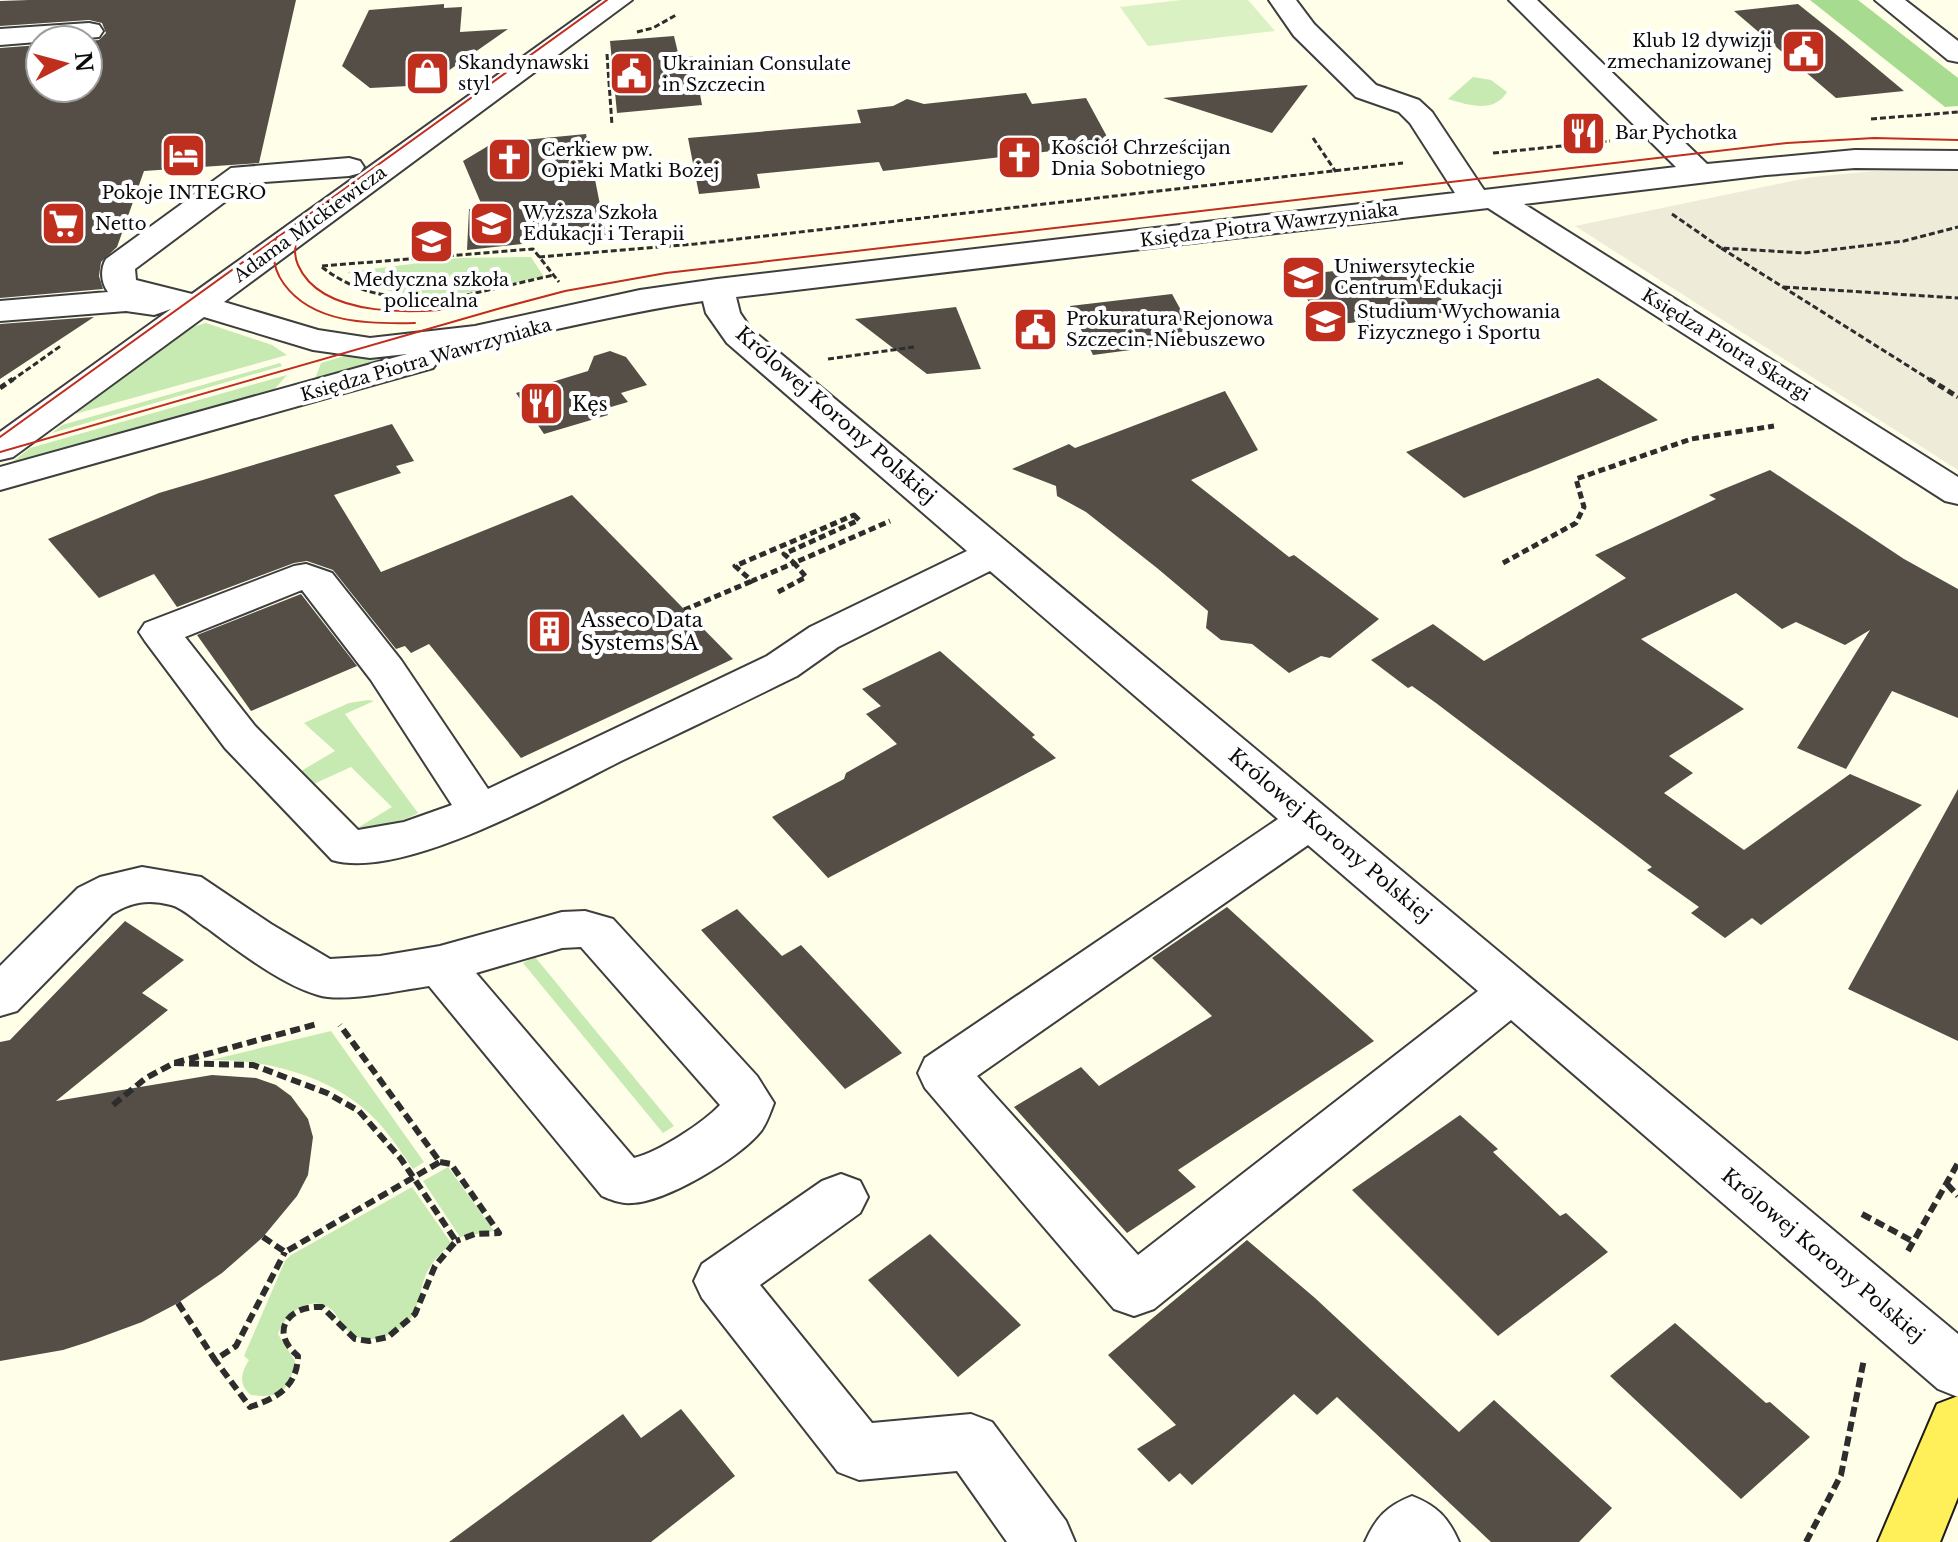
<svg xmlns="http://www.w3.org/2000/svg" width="1958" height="1542" viewBox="0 0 1958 1542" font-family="'Libre Baskerville',serif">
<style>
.green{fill:#c6eab1}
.forest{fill:#a7dc90}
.pitch{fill:#daf1c3}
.plaza{fill:#eeecd9}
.building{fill:#544e47}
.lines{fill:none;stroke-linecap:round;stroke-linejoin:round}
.minor-casing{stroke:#3e3e3e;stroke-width:4}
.major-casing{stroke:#1c1c1c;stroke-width:4}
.path-far2{stroke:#2d2d2d;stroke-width:3;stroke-dasharray:6 3;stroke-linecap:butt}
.path-far1{stroke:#2d2d2d;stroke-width:5;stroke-dasharray:7 4;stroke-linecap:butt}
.path{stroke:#2d2d2d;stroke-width:6;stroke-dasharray:10 5;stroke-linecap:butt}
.minor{fill:#fff;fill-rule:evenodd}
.major{fill:#fff059;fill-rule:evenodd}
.tram{stroke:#c02e1d;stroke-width:2}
.labels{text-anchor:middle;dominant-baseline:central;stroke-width:8;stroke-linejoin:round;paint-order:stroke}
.far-poi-label{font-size:18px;fill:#0b0b0b;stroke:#fff;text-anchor:start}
.far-street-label{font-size:18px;fill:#0b0b0b;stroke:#fff}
.poi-label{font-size:20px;fill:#0b0b0b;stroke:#fff;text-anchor:start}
.street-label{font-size:20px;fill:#0b0b0b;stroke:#fff}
</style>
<rect width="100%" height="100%" fill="#fffee9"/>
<path class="green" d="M 1473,77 L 1491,80 L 1507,92 C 1493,114 1469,105 1448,99 Z
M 531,257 L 544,277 C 475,291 410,313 347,272 L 460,258 Z
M 206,323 L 272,345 L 287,355 L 75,414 L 192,327 Z
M 341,357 L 398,358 L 314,382 L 321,363 Z
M 280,363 L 282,366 L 52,433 L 62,425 Z
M 287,375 L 271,393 L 7,466 L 30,448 Z
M 368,700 L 374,701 L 345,714 L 418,813 C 399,823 381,828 359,827 L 392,807 L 351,767 L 309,786 L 298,777 L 301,771 L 335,751 L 304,723 L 349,703 Z
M 535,957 L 674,1126 L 663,1133 L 523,963 Z
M 331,1031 L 424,1162 L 413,1169 C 398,1147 383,1124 362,1107 C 322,1074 262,1059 211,1060 Z
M 448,1167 L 494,1231 L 460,1237 L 423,1181 Z
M 412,1187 L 451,1243 C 444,1251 435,1258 430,1267 C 416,1288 424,1316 397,1331 C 382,1340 359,1344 346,1329 C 340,1323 337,1314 331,1309 C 309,1293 285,1315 278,1334 L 295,1361 C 290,1391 281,1399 251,1395 C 238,1384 241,1373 249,1360 L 244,1356 L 285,1261 L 291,1255 Z"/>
<path class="forest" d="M 1810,0 L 1858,0 L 1958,78 L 1958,106 L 1945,107 Z"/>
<path class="pitch" d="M 1182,0 L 1248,0 L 1275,31 L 1148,46 L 1120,7 Z"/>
<path class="plaza" d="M 1958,163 L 1958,470 L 1575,226 L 1812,177 Z"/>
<path class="building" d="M 29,0 L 296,0 L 259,163 L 144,171 L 117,247 L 101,262 L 99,276 L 103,289 L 0,298 L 0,48 L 40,45 L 40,88 L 88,88 L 88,41 L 99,40 L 106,33 L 102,23 L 89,20 L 0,26 L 0,1 Z
M 444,4 L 444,8 L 462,7 L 460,32 L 508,29 L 428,85 L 370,88 L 342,66 L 369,10 Z
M 1798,4 L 1843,40 L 1904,91 L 1836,98 L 1734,11 Z
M 674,36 L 679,57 L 693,56 L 702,105 L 617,113 L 610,41 Z
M 1308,85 L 1272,133 L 1163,98 Z
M 1026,93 L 1032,104 L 1086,98 L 1111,144 L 883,171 L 879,162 L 757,174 L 760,188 L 699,194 L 688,138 L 861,123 L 857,110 L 893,106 L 907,99 L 924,104 Z
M 586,134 L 606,235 L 467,250 L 469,209 L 483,208 L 463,161 L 493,143 Z
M 1417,263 L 1450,312 L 1322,326 L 1294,275 Z
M 1172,294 L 1198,341 L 1093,355 L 1070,306 Z
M 956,307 L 981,369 L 927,374 L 855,319 Z
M 94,317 L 0,379 L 0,324 Z
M 610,351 L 626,357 L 647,385 L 621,393 L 628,402 L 604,409 L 608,415 L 544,434 L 516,393 L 588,371 L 594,356 Z
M 1598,378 L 1658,420 L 1464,498 L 1406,452 Z
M 1225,391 L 1258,450 L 1191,480 L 1289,557 L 1294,555 L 1379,619 L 1330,658 L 1321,656 L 1289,673 L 1252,644 L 1221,640 L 1206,628 L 1208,611 L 1157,568 L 1086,512 L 1057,496 L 1056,486 L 1012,469 L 1069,444 L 1075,448 Z
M 392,424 L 414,461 L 396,466 L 401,473 L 334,495 L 381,572 L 572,495 L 733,659 L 521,758 L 429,644 L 411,653 L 405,646 L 396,649 L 333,570 L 307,561 L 294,563 L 177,607 L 154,574 L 99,598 L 48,539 L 159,493 Z
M 1770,470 L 1904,559 L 1958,589 L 1958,718 L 1892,691 L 1846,769 L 1797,748 L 1870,630 L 1845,645 L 1796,622 L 1782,629 L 1736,593 L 1641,639 L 1744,709 L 1669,756 L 1693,773 L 1664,793 L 1744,850 L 1850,774 L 1922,805 L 1761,925 L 1752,918 L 1725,938 L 1691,913 L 1699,907 L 1647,870 L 1652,867 L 1436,703 L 1412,686 L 1408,688 L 1371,660 L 1433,624 L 1484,661 L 1626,578 L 1595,555 L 1716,499 L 1709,495 Z
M 301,594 L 357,666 L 251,711 L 197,635 Z
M 940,651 L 1035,735 L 1032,737 L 1056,758 L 828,878 L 772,817 L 844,779 L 846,773 L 897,744 L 866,714 L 881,706 L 862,689 Z
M 1958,789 L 1958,1041 L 1848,989 Z
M 1227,907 L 1374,1041 L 1178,1170 L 1196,1187 L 1127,1233 L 1014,1107 L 1081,1067 L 1099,1086 L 1212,1016 L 1152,958 Z
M 737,909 L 782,956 L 801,945 L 902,1053 L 845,1089 L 701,930 Z
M 125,921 L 184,960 L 142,993 L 168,1010 L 56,1101 L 212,1075 L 256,1078 L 276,1085 L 291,1096 L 308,1119 L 313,1137 L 308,1175 L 297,1196 L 263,1237 L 222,1273 L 178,1303 L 142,1322 L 88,1342 L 63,1350 L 0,1361 L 0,1042 L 10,1040 Z
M 1460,1115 L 1498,1149 L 1493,1152 L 1560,1216 L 1566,1213 L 1608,1252 L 1498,1336 L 1352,1190 Z
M 930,1234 L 1021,1325 L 958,1377 L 868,1280 Z
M 1247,1240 L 1315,1298 L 1459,1432 L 1494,1400 L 1612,1508 L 1579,1542 L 1491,1542 L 1337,1397 L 1317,1415 L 1294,1394 L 1192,1485 L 1180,1473 L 1169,1482 L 1137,1449 L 1176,1425 L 1108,1355 Z
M 1675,1323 L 1766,1403 L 1770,1402 L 1810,1437 L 1741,1499 L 1610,1376 Z
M 681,1409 L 735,1476 L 651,1542 L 449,1542 L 623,1414 L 641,1438 Z"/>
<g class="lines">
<defs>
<path id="minor" d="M 602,0 L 632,0 L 224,302 L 318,330 L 370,338 L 475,326 L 640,290 L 717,279 L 1455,193 L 1410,123 L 1399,112 L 1356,97 L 1294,36 L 1269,0 L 1296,0 L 1314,24 L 1376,85 L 1419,100 L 1432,112 L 1484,190 L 1676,167 L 1509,0 L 1537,0 L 1707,164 L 1855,150 L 1958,151 L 1958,169 L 1855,168 L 1766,175 L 1524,204 L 1958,477 L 1958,504 L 1945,501 L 1488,208 L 736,297 L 740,313 L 751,329 L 1958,1334 L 1958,1397 L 1938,1389 L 1511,1020 L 1154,1309 L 1134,1316 L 1114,1309 L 925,1088 L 918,1073 L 925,1058 L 1278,819 L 990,571 L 838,647 L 797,676 C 738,705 680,733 621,761 C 555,794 403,881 332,860 L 225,748 L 145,641 L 139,632 L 145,623 L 294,566 L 306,564 L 332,573 L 401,660 L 488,789 L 767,656 L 810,627 L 967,551 L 727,343 L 706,313 L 703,301 C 610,314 520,341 426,352 L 433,354 L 438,361 L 433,368 L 0,490 L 0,467 L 407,354 L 370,358 L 313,350 L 204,317 L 13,457 L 0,460 L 0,432 L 171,309 L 154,315 L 126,311 L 0,321 L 0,301 L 108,292 C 101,283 100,269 106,259 L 231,168 L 349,158 L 360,161 L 364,167 L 360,173 L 349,176 L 250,183 L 135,269 L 136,280 L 192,294 ZM 302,590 L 371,680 L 452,805 L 404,822 L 358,830 L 255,726 L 185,637 ZM 1308,845 L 1478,991 L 1138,1255 L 977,1076 Z
M 1875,0 L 1905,0 L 1958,41 L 1958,62 L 1948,60 Z
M 89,23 L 99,25 L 103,31 L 99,37 L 0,45 L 0,29 Z
M 142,867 L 201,877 L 271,924 L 330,959 L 380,956 L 440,946 L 562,912 L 585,911 L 613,919 L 757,1076 L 774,1103 C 770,1113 767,1123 761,1131 C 740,1158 666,1202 632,1203 C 621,1204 612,1200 602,1196 L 429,986 C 401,990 344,1003 318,995 C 282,985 238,951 207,928 C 196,921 183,908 171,905 C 148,899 131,902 112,914 L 17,1011 L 0,1016 L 0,966 L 78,888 L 100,877 ZM 581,947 L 720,1105 C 703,1123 659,1152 634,1158 L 476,973 L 562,948 Z
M 841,1174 L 860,1181 L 868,1197 L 860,1213 L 760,1285 L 872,1423 L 971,1414 L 992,1422 L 1066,1521 L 1075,1542 L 1007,1542 L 957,1471 L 859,1480 L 838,1472 L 702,1298 L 694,1281 L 702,1264 L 822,1181 Z
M 1412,1496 C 1437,1506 1448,1517 1459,1542 L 1365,1542 C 1376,1517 1387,1506 1412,1496 Z"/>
<path id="major" d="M 1958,1396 L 1958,1497 L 1940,1542 L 1878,1542 L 1937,1404 Z"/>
</defs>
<use href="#minor" class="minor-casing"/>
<use href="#major" class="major-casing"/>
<path class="path-far2" d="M 637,32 L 653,28 L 676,15
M 607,54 L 612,125
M 1871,119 L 1958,112
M 1313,138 L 1336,172
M 1493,153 L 1610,141
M 1672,214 L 1721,248
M 539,257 L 695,244 L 1403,163
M 322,266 L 533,249 L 559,282
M 322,267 C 360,297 401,300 448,298
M 1784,287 L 1958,298
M 458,297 L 554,275
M 828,359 L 914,347
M 11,381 L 62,345
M 1932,381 L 1721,248 L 1804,253 L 1904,241 L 1958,227"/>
<path class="path-far1" d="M 1929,379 L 1958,397
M 0,388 L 13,379
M 854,515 L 859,520 L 784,554 L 794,563 L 752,581 L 735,566 Z
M 1503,563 L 1576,523 L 1584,507 L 1576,479 L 1691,439 L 1774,426
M 778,592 L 806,577 L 794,563 L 890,521
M 684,610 L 752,581"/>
<path class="path" d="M 174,1063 L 253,1065 L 327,1093 L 359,1111 L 401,1159 L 456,1241 L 435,1266 L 415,1314 L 388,1337 L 369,1341 L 355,1339 L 322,1307 C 289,1305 268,1331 298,1356 C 297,1387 277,1398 250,1407 L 215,1360
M 113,1105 L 146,1078 L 174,1063 L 317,1024
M 440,1162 L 451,1164 L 499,1233 L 475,1234 L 456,1241
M 1947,1184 L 1958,1196
M 1862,1214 L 1914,1242
M 263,1237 L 285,1252 L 440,1162 L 340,1025
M 1908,1251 L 1958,1163
M 178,1303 L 215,1360 L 236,1346 L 285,1252
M 1806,1542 L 1841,1475 L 1864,1359"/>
<use href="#minor" class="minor"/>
<use href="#major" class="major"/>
<path class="tram" d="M 328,203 C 309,218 287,239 298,265 C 322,320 421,314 470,306
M 277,237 C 271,254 273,269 284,284 C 313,324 370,324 415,323
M 0,437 L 607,0
M 0,452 L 501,308 L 565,291 L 666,273 L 1787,143 L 1874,138 L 1958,140"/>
</g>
<defs>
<symbol id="civic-square" viewBox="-11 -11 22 22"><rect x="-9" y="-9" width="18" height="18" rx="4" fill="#c02e1d" stroke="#fff"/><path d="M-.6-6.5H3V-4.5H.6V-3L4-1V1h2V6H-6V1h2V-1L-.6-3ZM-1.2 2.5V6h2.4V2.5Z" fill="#fff"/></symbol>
<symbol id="shop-square" viewBox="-11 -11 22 22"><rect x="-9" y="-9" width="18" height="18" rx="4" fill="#c02e1d" stroke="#fff"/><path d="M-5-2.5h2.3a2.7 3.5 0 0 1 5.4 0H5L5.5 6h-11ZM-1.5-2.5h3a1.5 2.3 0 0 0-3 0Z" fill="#fff"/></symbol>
<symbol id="restaurant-square" viewBox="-11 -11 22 22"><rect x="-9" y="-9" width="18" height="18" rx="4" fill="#c02e1d" stroke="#fff"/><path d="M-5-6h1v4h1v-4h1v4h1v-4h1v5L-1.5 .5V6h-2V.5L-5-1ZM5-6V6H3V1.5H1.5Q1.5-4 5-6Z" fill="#fff"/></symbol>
<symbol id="hotel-square" viewBox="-11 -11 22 22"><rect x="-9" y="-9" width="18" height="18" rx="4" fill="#c02e1d" stroke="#fff"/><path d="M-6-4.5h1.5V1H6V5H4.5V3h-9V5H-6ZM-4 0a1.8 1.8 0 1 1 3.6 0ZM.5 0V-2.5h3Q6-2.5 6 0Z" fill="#fff"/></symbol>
<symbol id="church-square" viewBox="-11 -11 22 22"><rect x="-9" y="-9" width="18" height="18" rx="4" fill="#c02e1d" stroke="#fff"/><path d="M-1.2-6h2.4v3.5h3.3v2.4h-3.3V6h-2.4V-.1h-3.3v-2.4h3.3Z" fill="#fff"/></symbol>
<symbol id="university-square" viewBox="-11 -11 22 22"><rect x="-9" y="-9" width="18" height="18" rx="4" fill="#c02e1d" stroke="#fff"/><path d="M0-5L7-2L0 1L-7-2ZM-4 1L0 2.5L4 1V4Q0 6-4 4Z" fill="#fff"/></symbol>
<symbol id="supermarket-square" viewBox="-11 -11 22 22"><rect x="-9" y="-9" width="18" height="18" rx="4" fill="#c02e1d" stroke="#fff"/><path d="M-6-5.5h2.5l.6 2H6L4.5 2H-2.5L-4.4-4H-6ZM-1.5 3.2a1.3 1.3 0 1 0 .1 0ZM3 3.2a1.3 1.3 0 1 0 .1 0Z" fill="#fff"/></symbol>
<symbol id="school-square" viewBox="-11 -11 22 22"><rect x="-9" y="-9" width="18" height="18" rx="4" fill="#c02e1d" stroke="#fff"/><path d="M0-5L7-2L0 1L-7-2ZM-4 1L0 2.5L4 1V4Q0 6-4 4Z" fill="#fff"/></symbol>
<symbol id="building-square" viewBox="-11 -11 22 22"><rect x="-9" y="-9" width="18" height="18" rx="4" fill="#c02e1d" stroke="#fff"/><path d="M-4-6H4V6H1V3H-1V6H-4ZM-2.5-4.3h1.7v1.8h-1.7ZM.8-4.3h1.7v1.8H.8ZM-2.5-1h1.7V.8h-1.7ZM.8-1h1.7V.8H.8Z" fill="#fff"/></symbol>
</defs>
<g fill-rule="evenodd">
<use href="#civic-square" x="1778" y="26" width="51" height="51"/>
<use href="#shop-square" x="402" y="48" width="51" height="51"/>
<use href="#civic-square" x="606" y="48" width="51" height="51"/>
<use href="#restaurant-square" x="1558" y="108" width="51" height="51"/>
<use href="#hotel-square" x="158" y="130" width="51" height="51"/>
<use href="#church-square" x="994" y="132" width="51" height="51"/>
<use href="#church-square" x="484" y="134" width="51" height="51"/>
<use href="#university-square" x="466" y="198" width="51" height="51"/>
<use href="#supermarket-square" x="38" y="198" width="51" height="51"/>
<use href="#school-square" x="406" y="216" width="51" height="51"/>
<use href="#university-square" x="1278" y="252" width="51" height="51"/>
<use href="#university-square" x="1300" y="296" width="51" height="51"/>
<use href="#civic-square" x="1010" y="304" width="51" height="51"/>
<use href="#restaurant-square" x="516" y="378" width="51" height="51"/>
<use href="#building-square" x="524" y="606" width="51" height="51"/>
</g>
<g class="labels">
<g class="far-poi-label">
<text x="1772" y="41" text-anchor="end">Klub 12 dywizji<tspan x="1772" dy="21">zmechanizowanej</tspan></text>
<text x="458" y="63">Skandynawski<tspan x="458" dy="21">styl</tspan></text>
<text x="662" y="64">Ukrainian Consulate<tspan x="662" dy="21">in Szczecin</tspan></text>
<text x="1615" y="133">Bar Pychotka</text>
<text x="1051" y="148">Kościół Chrześcijan<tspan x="1051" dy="21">Dnia Sobotniego</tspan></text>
<text x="541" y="150">Cerkiew pw.<tspan x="541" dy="21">Opieki Matki Bożej</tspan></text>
<text x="184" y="193" text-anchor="middle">Pokoje INTEGRO</text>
<text x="523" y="213">Wyższa Szkoła<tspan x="523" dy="21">Edukacji i Terapii</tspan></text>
<text x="95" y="224">Netto</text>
<text x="1334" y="267">Uniwersyteckie<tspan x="1334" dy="21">Centrum Edukacji</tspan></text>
<text x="431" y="280" text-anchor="middle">Medyczna szkoła<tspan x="431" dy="21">policealna</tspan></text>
<text x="1357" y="312">Studium Wychowania<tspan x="1357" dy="21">Fizycznego i Sportu</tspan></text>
<text x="1066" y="319">Prokuratura Rejonowa<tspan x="1066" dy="21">Szczecin-Niebuszewo</tspan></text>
</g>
<g class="far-street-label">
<text transform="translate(310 224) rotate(-36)">Adama Mickiewicza</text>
<text transform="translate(1269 225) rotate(-7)">Księdza Piotra Wawrzyniaka</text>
<text transform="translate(1726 345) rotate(32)">Księdza Piotra Skargi</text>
<text transform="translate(426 360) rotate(-16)">Księdza Piotra Wawrzyniaka</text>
</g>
<g class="poi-label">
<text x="572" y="404">Kęs</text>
<text x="581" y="620">Asseco Data<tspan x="581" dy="23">Systems SA</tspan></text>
</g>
<g class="street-label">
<text transform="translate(836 415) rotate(41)">Królowej Korony Polskiej</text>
<text transform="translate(1330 835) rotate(40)">Królowej Korony Polskiej</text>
<text transform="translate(1823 1255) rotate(40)">Królowej Korony Polskiej</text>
</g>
</g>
<g transform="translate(64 64) rotate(84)"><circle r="38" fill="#ffffff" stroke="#9d9d9d" stroke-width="2"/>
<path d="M0-6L14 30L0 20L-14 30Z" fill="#c02e1d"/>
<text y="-12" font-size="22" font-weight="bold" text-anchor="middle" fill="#0b0b0b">N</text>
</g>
</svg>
